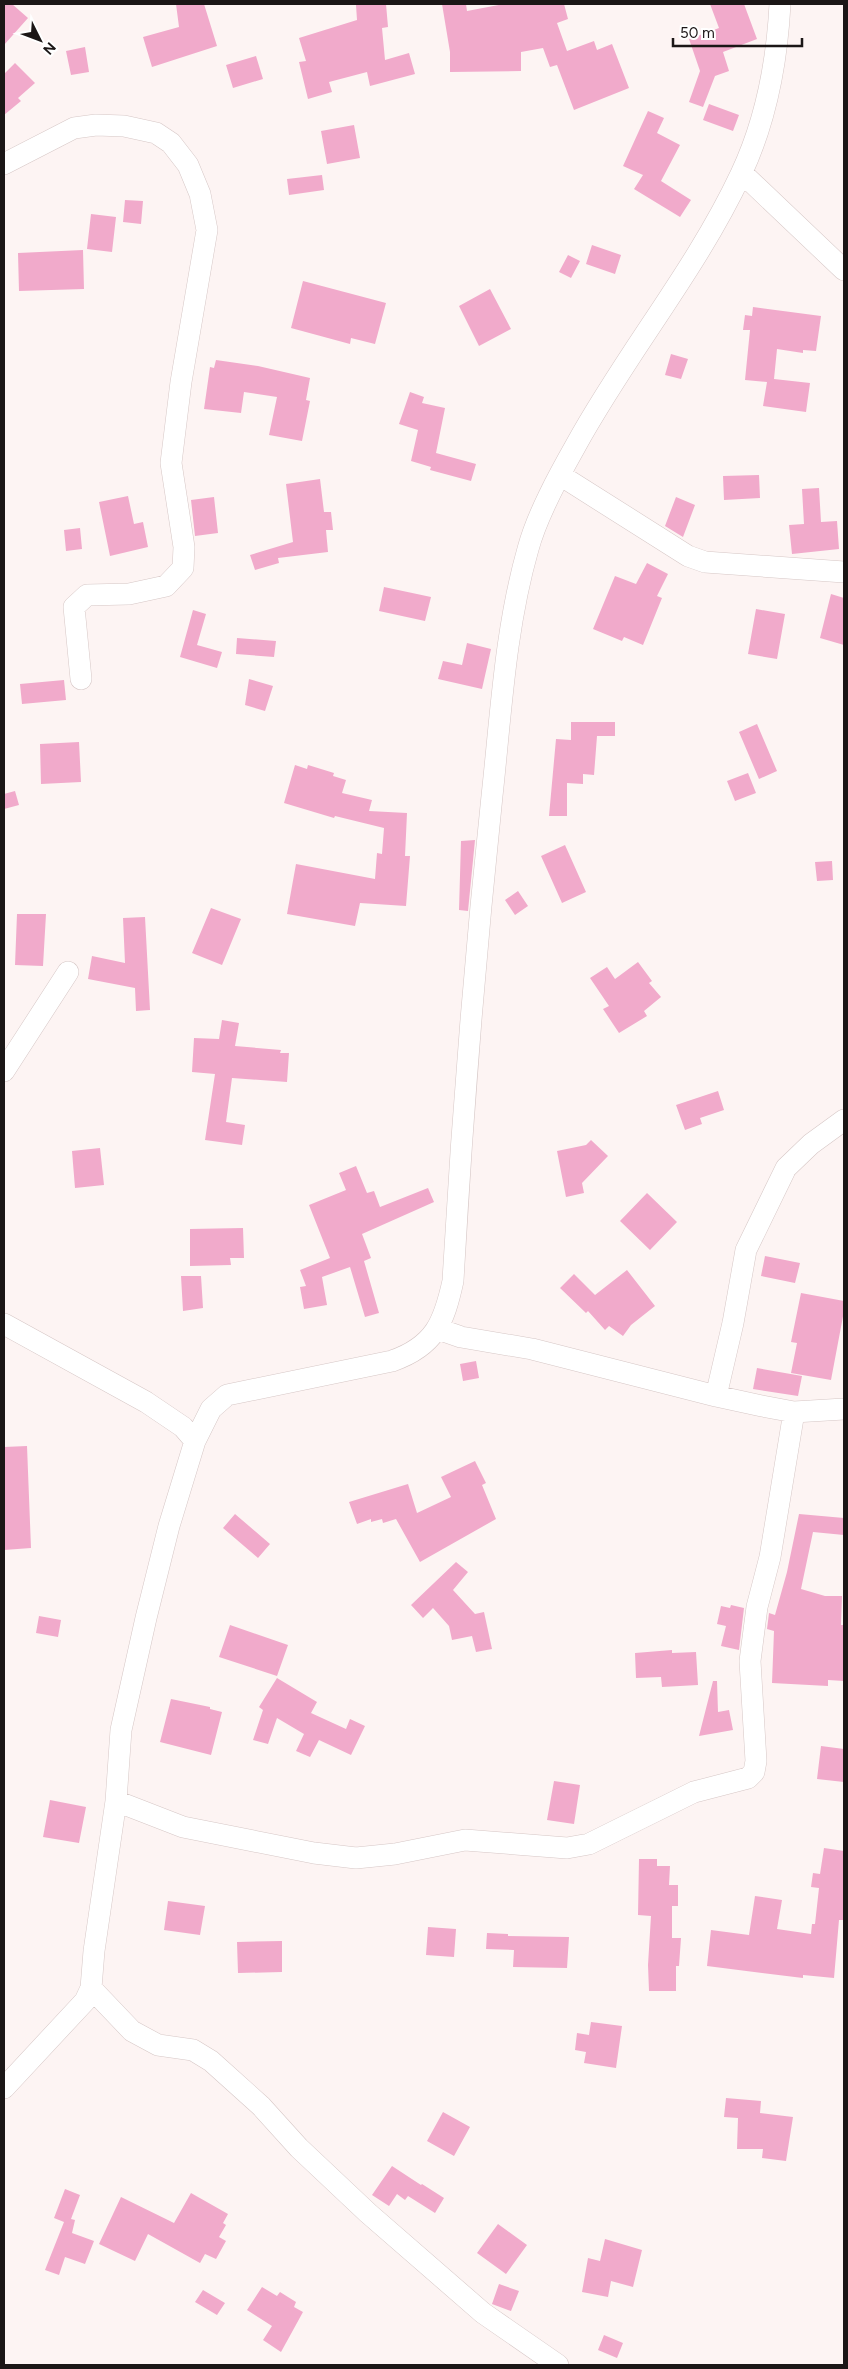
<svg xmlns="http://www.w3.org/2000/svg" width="848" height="2369" viewBox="0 0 848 2369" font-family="Figtree,sans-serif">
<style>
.building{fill:#f1aacb}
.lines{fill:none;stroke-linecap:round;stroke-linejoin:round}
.minor-casing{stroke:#d6c7c6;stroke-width:22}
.minor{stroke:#fff;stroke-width:21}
</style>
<rect width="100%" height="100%" fill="#fdf4f3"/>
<path class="building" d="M 4,4 L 12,4 L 28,18 L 4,45 Z
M 176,4 L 204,4 L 217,46 L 152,67 L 143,37 L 179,27 Z
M 386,4 L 388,27 L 382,28 L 385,60 L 409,53 L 415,74 L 370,86 L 367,72 L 329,82 L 332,92 L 308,99 L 299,62 L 306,61 L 299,38 L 357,20 L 356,5 Z
M 442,4 L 466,4 L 467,11 L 504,4 L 564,4 L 568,19 L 557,23 L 567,51 L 594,41 L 597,50 L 612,44 L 629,88 L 574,110 L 557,65 L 550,67 L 543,48 L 521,52 L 521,71 L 450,72 L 450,52 Z
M 710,4 L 744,4 L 757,39 L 723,52 L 729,71 L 715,76 L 703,107 L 689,102 L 700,71 L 689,39 L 719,28 Z
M 85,47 L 89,72 L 71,75 L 66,51 Z
M 256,56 L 263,79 L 233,88 L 226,65 Z
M 15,63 L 35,83 L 18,98 L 21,101 L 4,115 L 4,74 Z
M 709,104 L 739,115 L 733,131 L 703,120 Z
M 648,111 L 664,118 L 657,133 L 680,145 L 661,181 L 691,200 L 680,217 L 634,189 L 643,175 L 623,166 Z
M 354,125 L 360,158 L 327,164 L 321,131 Z
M 322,175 L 324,190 L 289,195 L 287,179 Z
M 125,200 L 143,201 L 141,224 L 123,222 Z
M 91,214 L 116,217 L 112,252 L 87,249 Z
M 592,245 L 621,255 L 615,274 L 586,264 Z
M 83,250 L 84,289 L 19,291 L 18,253 Z
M 568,255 L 580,261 L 571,278 L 559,272 Z
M 303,281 L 386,303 L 375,344 L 351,338 L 350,344 L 291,328 Z
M 490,289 L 511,329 L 479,346 L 459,306 Z
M 753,307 L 821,316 L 816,351 L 803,350 L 803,353 L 777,349 L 774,379 L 810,383 L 806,412 L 763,406 L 767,382 L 745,380 L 750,330 L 743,330 L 745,315 L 752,316 Z
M 671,354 L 688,359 L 681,379 L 665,375 Z
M 216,360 L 258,366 L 310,378 L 306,400 L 310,401 L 302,441 L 269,435 L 277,397 L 244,392 L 241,413 L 204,409 L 210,367 L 214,368 Z
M 410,392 L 424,397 L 422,403 L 445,408 L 436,453 L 476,464 L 471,481 L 430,470 L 431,467 L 411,461 L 418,430 L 399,424 Z
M 759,475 L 760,498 L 724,500 L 723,476 Z
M 320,479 L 324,512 L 331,512 L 333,530 L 326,530 L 328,552 L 278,558 L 279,563 L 255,570 L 250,555 L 293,542 L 286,484 Z
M 819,488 L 821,522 L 837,521 L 839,549 L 792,554 L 789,525 L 804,524 L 802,489 Z
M 128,496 L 134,524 L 143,522 L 148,547 L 110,556 L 99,502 Z
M 214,497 L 218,533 L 195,536 L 191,500 Z
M 676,497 L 695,505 L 683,537 L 665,526 Z
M 80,528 L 82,549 L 66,551 L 64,530 Z
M 647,563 L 668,574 L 657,596 L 662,598 L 643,645 L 624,637 L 622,641 L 593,629 L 615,576 L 636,584 Z
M 384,587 L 431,597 L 425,621 L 379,611 Z
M 831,594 L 844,598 L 844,645 L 820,638 Z
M 756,609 L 785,614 L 777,659 L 748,654 Z
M 193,610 L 206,614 L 197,645 L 222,652 L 217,668 L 180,657 Z
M 237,638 L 276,641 L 274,657 L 236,654 Z
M 467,643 L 491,649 L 482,689 L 438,679 L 443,661 L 462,665 Z
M 249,679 L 273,686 L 265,711 L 245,705 Z
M 64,680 L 66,700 L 22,704 L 20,684 Z
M 571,722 L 615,722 L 615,736 L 597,736 L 594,775 L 583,774 L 583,784 L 567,783 L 567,816 L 549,816 L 556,739 L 571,740 Z
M 757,724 L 777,771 L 759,779 L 739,732 Z
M 79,742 L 81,782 L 41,784 L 40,744 Z
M 295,765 L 307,769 L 308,765 L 334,773 L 333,776 L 346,780 L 342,793 L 372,800 L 369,811 L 407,813 L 405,856 L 410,856 L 406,906 L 360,903 L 355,926 L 287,914 L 296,864 L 375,879 L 377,853 L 382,854 L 384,828 L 335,816 L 334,818 L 284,803 Z
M 748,773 L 756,793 L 735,801 L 727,781 Z
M 15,791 L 19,805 L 4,809 L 4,794 Z
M 475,840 L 468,911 L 459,910 L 461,841 Z
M 565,845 L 586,892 L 562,903 L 541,856 Z
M 832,861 L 833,880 L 817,881 L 815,862 Z
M 518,891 L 528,906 L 515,915 L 505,900 Z
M 211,908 L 241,919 L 222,965 L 192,953 Z
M 17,914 L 46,914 L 43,966 L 15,965 Z
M 145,917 L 150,1010 L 136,1011 L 135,988 L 88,979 L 92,956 L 125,963 L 123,918 Z
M 638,962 L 652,981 L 649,983 L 661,997 L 644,1011 L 647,1016 L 619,1033 L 603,1009 L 609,1006 L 590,978 L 607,967 L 615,979 Z
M 222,1020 L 239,1023 L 235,1046 L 281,1050 L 280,1053 L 289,1053 L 287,1082 L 232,1078 L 226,1122 L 245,1125 L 242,1145 L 205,1140 L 215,1074 L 192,1072 L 194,1038 L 219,1039 Z
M 718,1091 L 724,1110 L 700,1118 L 702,1124 L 685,1130 L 676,1105 Z
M 591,1140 L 608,1156 L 582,1183 L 584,1193 L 566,1197 L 557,1151 L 586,1145 Z
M 100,1148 L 104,1185 L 75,1188 L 72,1151 Z
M 356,1166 L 367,1193 L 374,1191 L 380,1207 L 428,1188 L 434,1202 L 362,1234 L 371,1258 L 364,1261 L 379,1313 L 365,1317 L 350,1267 L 322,1277 L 327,1305 L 304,1309 L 300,1287 L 306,1286 L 300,1270 L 330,1258 L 309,1205 L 346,1190 L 339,1173 Z
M 647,1193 L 677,1222 L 650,1250 L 620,1221 Z
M 243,1228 L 244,1258 L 230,1258 L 231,1265 L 190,1266 L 190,1229 Z
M 765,1256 L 800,1263 L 795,1283 L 761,1276 Z
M 627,1270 L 655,1306 L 631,1325 L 623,1336 L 609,1326 L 605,1330 L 588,1311 L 586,1313 L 560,1288 L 574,1274 L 595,1295 Z
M 181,1276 L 201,1276 L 203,1308 L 183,1311 Z
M 801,1293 L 844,1301 L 844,1311 L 831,1380 L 791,1373 L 797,1343 L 791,1342 Z
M 476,1361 L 479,1378 L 463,1381 L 460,1364 Z
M 757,1368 L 802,1376 L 798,1396 L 753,1389 Z
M 27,1446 L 31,1548 L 4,1550 L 4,1447 Z
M 475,1461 L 486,1483 L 482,1485 L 496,1519 L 420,1562 L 396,1519 L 383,1523 L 382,1519 L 371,1522 L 371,1519 L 357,1524 L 349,1502 L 408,1484 L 417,1513 L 451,1497 L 441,1477 Z
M 235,1514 L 270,1544 L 258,1558 L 223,1528 Z
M 799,1514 L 844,1518 L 844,1535 L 813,1532 L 801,1589 L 825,1596 L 842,1596 L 841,1625 L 844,1625 L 844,1681 L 828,1680 L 828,1686 L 772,1683 L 774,1631 L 767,1629 L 769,1613 L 775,1615 L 787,1572 Z
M 456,1562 L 468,1572 L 453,1590 L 475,1614 L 484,1612 L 492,1649 L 476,1652 L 472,1636 L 452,1640 L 449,1626 L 433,1608 L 423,1618 L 411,1605 Z
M 731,1605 L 744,1608 L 739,1650 L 721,1646 L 726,1626 L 717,1624 L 721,1606 L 730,1608 Z
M 39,1616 L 61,1620 L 58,1637 L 36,1633 Z
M 230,1625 L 288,1645 L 277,1676 L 219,1657 Z
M 672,1650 L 672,1653 L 696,1652 L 698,1685 L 662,1687 L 661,1677 L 636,1678 L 635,1653 Z
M 277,1678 L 317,1702 L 311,1713 L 346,1729 L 350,1719 L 365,1726 L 351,1755 L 319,1740 L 310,1757 L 296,1751 L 304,1734 L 277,1718 L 268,1744 L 253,1740 L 263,1710 L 259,1707 Z
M 713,1681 L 717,1681 L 718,1712 L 729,1710 L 733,1730 L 699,1736 Z
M 171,1699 L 210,1707 L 210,1709 L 222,1712 L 211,1755 L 160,1742 Z
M 821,1746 L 844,1749 L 844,1782 L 817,1779 Z
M 554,1781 L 580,1785 L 574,1824 L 547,1820 Z
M 50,1800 L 86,1807 L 79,1843 L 43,1837 Z
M 824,1848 L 844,1851 L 844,1920 L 839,1920 L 834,1978 L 803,1975 L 803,1978 L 707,1966 L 711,1930 L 749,1935 L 755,1896 L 782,1900 L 777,1929 L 811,1934 L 812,1924 L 815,1924 L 819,1888 L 811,1887 L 813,1873 L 820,1874 Z
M 639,1859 L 657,1859 L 657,1866 L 670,1866 L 669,1885 L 678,1885 L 678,1906 L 672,1906 L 672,1938 L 681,1938 L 679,1966 L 676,1966 L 676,1991 L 649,1991 L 648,1965 L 651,1916 L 638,1915 Z
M 168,1901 L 205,1906 L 200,1935 L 164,1930 Z
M 428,1927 L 456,1929 L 454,1957 L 426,1955 Z
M 487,1933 L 508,1934 L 508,1936 L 569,1937 L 567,1968 L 513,1967 L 514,1950 L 486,1949 Z
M 282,1941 L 282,1972 L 238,1973 L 237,1942 Z
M 591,2022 L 622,2026 L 616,2068 L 584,2063 L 586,2052 L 575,2050 L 577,2033 L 589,2035 Z
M 726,2098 L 761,2101 L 760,2113 L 793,2117 L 786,2161 L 762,2158 L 763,2149 L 737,2149 L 738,2118 L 724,2117 Z
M 443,2112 L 470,2127 L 454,2156 L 427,2141 Z
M 392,2166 L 421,2185 L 422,2184 L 444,2198 L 435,2213 L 408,2196 L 405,2200 L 397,2194 L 389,2206 L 372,2195 Z
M 65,2189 L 80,2195 L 71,2219 L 75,2220 L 72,2233 L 94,2241 L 85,2264 L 65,2257 L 59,2275 L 45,2270 L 64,2222 L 54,2218 Z
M 191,2193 L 228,2214 L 223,2223 L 226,2225 L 219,2237 L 226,2241 L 216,2259 L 205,2254 L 200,2263 L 148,2234 L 135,2261 L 99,2244 L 121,2197 L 174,2223 Z
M 498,2224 L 527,2245 L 506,2274 L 477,2253 Z
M 605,2239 L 642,2250 L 633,2287 L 611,2281 L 608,2297 L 582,2292 L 588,2258 L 600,2261 Z
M 499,2284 L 519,2291 L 511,2311 L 492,2304 Z
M 262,2287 L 277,2296 L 280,2292 L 296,2302 L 294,2307 L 303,2312 L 281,2352 L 263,2340 L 272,2326 L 247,2310 Z
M 203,2290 L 225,2303 L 217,2315 L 195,2302 Z
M 604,2335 L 623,2343 L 617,2358 L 598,2350 Z"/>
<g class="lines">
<defs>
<path id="minor" d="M 4,164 L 74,128 L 96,125 L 124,126 L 156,133 L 171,143 L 188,165 L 200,194 L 207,230 L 181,382 L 171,463 L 184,547 L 183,568 L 166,586 L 129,594 L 87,595 L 74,607 L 81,679
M 742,173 L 844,270
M 560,475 L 688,556 L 705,562 L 844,572
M 4,1071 L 68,972
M 4,1324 L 146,1402 L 183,1427 L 195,1441
M 438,1329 L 461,1337 L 532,1349 L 716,1396 L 762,1406 L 794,1412 L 844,1409
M 716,1396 L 733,1323 L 746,1250 L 786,1168 L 811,1144 L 844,1120
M 116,1801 L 183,1827 L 314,1853 L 356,1858 L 395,1854 L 465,1840 L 567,1848 L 589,1844 L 694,1792 L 748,1778 L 754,1772 L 756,1761 L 750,1661 L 757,1607 L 770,1557 L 794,1412
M 91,1988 L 132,2031 L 158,2045 L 193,2050 L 211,2061 L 261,2106 L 299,2148 L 368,2213 L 483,2313 L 558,2365
M 4,2088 L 85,2001 L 91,1988 L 94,1951 L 116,1801 L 121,1730 L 146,1618 L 169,1526 L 195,1441 L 211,1409 L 227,1395 L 392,1361 C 435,1346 444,1322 453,1281 C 462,1119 475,957 492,796 C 501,714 505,629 528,549 C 537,515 559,475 576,445 C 627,352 696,270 741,174 C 766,121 777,62 780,4"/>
</defs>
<use href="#minor" class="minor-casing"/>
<use href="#minor" class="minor"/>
</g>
<rect width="848" height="2369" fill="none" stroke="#1b1616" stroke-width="10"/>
<g transform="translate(40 40) rotate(132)" stroke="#ffffff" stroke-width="4" paint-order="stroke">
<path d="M0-4L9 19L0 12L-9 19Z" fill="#1b1616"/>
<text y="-8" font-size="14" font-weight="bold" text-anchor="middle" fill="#1b1616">N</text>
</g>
<path d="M673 38v8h129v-8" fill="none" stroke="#1b1616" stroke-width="2.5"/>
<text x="680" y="38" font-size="15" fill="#1b1616" stroke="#ffffff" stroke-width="4" paint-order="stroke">50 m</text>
</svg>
